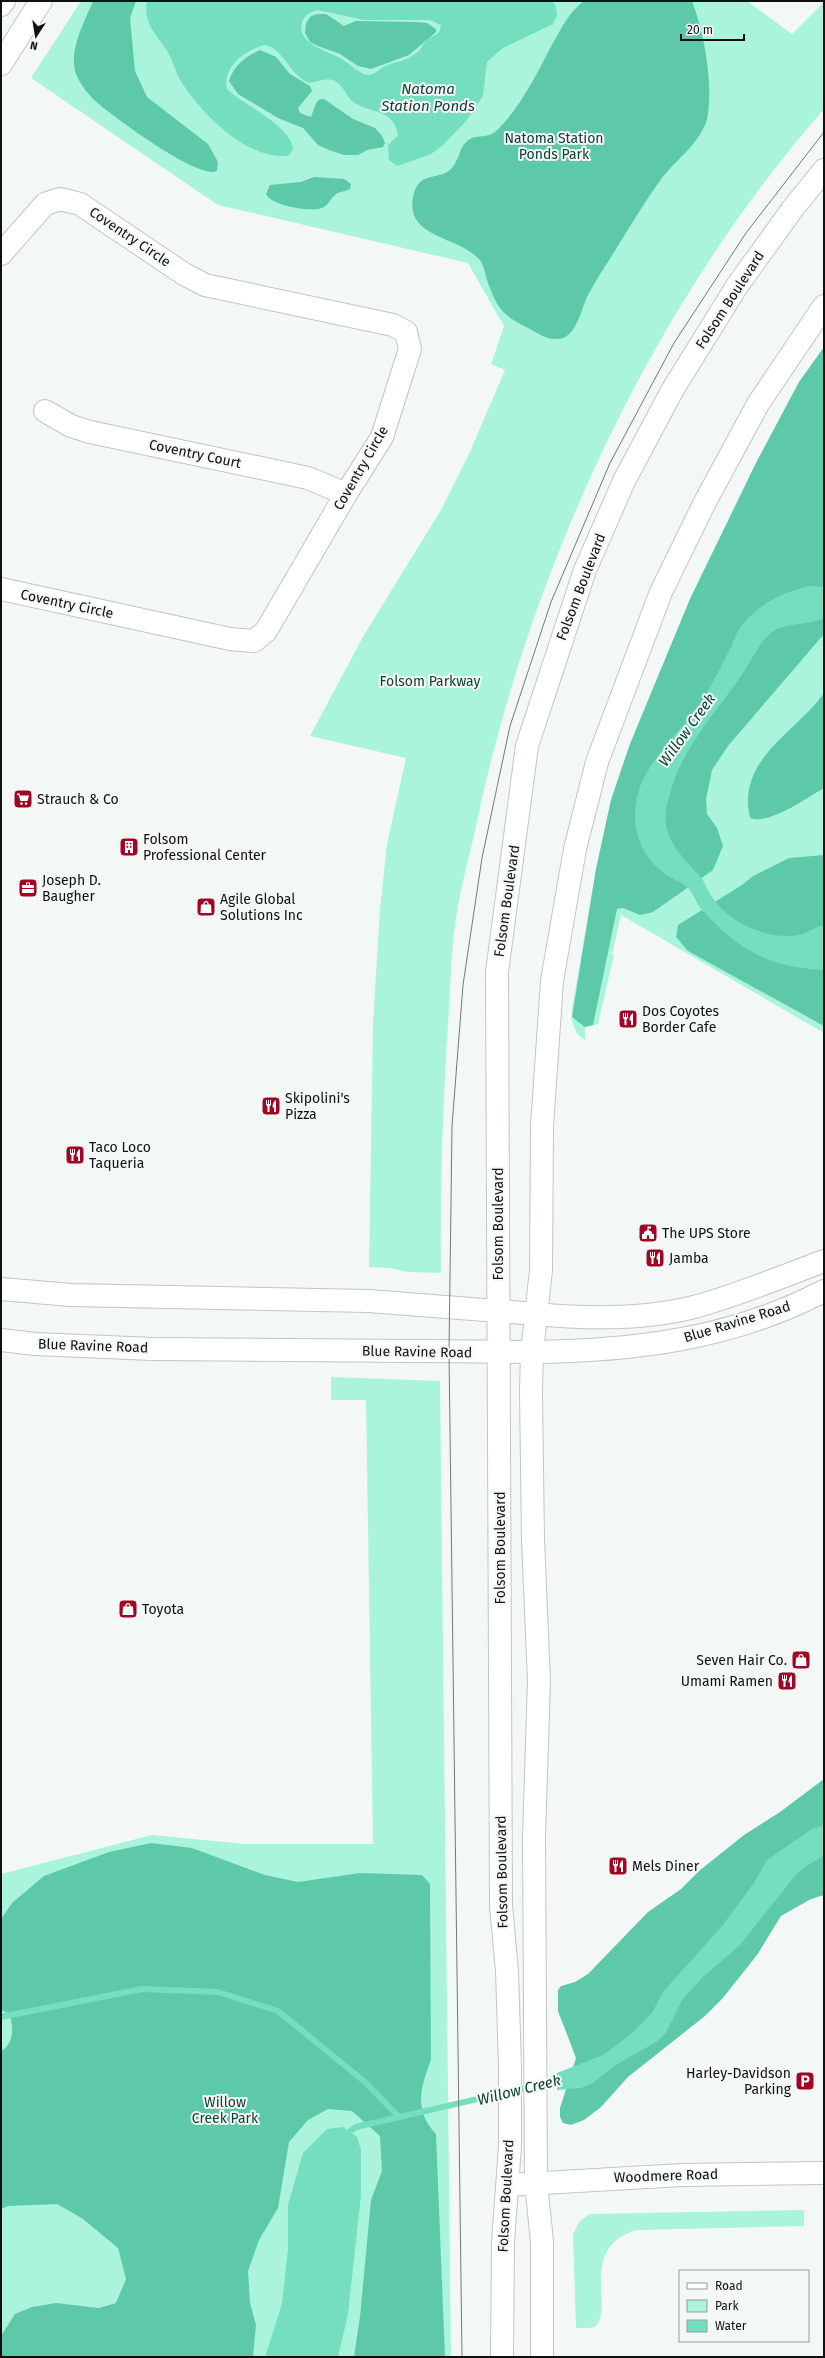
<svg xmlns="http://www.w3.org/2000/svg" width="825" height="2358" viewBox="0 0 825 2358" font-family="'Fira Sans',sans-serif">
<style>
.green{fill:#a9f4db}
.forest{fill:#5dc9a9}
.water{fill:#74debe;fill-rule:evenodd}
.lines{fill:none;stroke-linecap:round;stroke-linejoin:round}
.stream{stroke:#74debe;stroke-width:6}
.street-casing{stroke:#c1c5c3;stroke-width:24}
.secondary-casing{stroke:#c1c5c3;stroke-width:24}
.primary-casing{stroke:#c1c5c3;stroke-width:24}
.street{stroke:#fff;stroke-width:22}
.secondary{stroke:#fff;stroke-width:22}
.primary{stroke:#fff;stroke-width:22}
.tram{stroke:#757877;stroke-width:1}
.labels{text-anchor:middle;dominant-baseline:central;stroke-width:4;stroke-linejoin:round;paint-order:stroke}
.park-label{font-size:14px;fill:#114134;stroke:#f3f8f6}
.street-label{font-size:14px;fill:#0f1110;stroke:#f3f8f6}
.poi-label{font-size:14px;fill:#0f1110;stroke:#f3f8f6;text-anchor:start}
.water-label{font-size:15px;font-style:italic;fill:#104134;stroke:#f3f8f6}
</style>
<rect width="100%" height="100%" fill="#f3f8f6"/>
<path class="green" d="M 81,1 L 747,1 L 792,34 L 824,2 L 824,109 C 651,307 532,565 477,821 C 470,856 459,891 455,926 C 451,953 451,981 449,1008 C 443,1096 440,1184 441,1273 L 408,1272 L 390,1268 L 369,1267 L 373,1022 L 380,909 L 387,844 L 406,758 L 310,736 L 364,635 L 441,510 L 469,454 L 505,370 L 491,364 L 504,326 L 468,263 L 218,205 L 31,78 Z
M 824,347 L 824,1033 L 621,915 L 612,955 L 614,955 L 598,1024 L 585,1027 L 585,1040 C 573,1033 571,1022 572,1009 L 596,869 L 611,800 L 630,744 L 690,599 L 756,463 L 799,382 Z
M 331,1377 L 440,1381 L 451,2357 L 1,2357 L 1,1874 L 152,1835 L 245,1844 L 373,1844 L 366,1400 L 331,1400 Z
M 804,2210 L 804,2226 L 638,2230 C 631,2231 624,2235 618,2239 C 585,2263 614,2313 594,2327 C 590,2329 581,2328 576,2328 L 573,2235 L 579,2222 L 590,2214 Z"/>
<path class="forest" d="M 93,1 L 136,1 L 130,18 L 135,71 L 147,97 L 208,144 L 218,162 L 217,171 C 199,180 117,119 100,105 C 90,97 81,86 76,74 C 68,51 85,21 93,1 Z
M 584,1 L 692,1 C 704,32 714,86 707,119 C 701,143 673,162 659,182 C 642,206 627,232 611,257 C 603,269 595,282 588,295 C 581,308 577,339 557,339 C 547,340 537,333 528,328 C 502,315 497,308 487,280 C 485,273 484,265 479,259 C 458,235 399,238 415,190 C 422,172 440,180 451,169 C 460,160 459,145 470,139 C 477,135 488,138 495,132 C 520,109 537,73 553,43 C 562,27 569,12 584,1 Z
M 318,14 L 326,14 L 344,26 L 356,21 L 416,22 L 427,23 L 436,29 L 436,32 L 409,55 L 371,69 L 358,66 L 340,54 L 318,46 L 310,42 L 305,33 L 306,23 L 311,16 Z
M 260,50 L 276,57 L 290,74 L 310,86 L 312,91 L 298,108 L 300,113 L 311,117 L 316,103 L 320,99 L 324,99 L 353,119 L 375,128 L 382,136 L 385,143 L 383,147 L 367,150 L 358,155 L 344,155 L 329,150 L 318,145 L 303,128 L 278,118 L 238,94 L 229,81 C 234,65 245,57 260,50 Z
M 314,177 L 344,179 L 351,184 L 350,189 C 345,192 339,191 335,195 C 330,199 329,205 322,208 C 310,212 272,206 266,194 L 270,185 L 301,182 Z
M 824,347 L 824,634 L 728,746 L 712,770 L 706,799 L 707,814 L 717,828 L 723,846 L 713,870 L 653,912 L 640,915 L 623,908 L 617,909 L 593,1025 L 585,1027 L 572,1017 L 596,869 L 611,800 L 630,744 L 690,599 L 756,463 L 799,382 Z
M 824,693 L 824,788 C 807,798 769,825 750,818 C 736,759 797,732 824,693 Z
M 824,855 L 824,1026 L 688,951 L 676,937 L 678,925 L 742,885 L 753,876 L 789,858 Z
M 824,1779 L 824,1895 L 811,1899 L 781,1916 L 757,1955 L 722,1999 L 705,2016 L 628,2077 L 601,2107 L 584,2120 L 571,2125 L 563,2123 L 560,2117 L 560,2108 L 576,2058 L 558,2011 L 558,1990 L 561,1986 L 575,1982 L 588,1974 L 648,1912 L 681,1889 L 699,1871 L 744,1835 L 780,1812 Z
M 151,1843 L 192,1848 L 265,1875 L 298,1882 L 360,1873 L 422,1875 L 430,1884 L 431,2060 C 420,2088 414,2111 436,2134 L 445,2357 L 354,2357 L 360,2317 L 371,2200 L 382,2171 L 380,2136 L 352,2111 L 328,2109 L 308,2120 L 289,2142 L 278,2208 L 259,2240 L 248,2271 L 250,2303 L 256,2325 L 253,2357 L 1,2357 L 1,2336 L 15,2314 L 32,2307 L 56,2303 L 99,2308 L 116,2303 L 126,2279 L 118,2248 L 83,2219 L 57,2204 L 8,2206 L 1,2209 L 1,2051 C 15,2043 13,2027 10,2014 L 1,2010 L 1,1919 L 12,1903 L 44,1876 L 109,1852 Z"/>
<path class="water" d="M 147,1 L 551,1 L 555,4 L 557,15 L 553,24 L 503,48 L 487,62 L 483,96 L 466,121 L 443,145 L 431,154 L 397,166 L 389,160 L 388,145 L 398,136 C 395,107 367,114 352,101 C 344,93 343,83 332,80 C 322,77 313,86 305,81 C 289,72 283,49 265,45 C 246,49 222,67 227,89 C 243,105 292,126 293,150 L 288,156 C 245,159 202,114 180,80 C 175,71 173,61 168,52 C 156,34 143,24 147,1 ZM 318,10 L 364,20 L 430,20 L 441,25 C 440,36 434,34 427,40 C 424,42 422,47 420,50 C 410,60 398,61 385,66 C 378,70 375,75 366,75 C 356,71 349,63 340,58 C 327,51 296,43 302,23 C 304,15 310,12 318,10 Z
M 809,586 L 824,587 L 824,618 C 808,626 785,622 772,632 C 759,642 751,662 741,676 C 714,715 681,749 669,797 C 667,805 664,815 666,824 C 669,845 686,861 700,876 C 705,882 707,890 712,897 C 730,924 767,940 799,935 C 807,933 815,927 824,925 L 824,970 C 767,967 739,950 701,909 C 696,903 694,894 688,888 C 681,881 668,878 660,870 C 640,853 632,829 636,803 C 641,762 685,730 704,697 C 714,681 722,665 730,649 C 734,641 737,631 742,625 C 759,603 784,592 809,586 Z
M 824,1825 L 824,1856 L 806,1866 L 794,1877 L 739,1946 L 702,1978 L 682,2000 L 666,2033 L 658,2041 L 616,2065 L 591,2084 L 581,2088 L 557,2090 L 557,2073 L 603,2055 L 631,2034 L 652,2013 L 663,1992 L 722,1926 L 754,1883 L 767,1860 L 812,1829 Z
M 343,2127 L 357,2137 L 361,2150 L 361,2195 L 348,2314 L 338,2357 L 265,2357 L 282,2304 L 288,2249 L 288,2205 L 303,2153 L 327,2129 Z"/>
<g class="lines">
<path class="stream" d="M 1,2017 L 142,1989 L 218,1992 L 278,2011 L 365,2082 L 399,2117
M 346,2138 L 348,2133 L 356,2127 L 564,2079"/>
<defs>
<path id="street" d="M 1,254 L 45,204 L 60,199 L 80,204 L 184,274 L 205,285 L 393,325 L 406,332 L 410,349 L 382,437 L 346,494 L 266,631 L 254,641 L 230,639 L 1,589
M 45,411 L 71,426 L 90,432 L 308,478 L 346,494
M 536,1314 C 588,1319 643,1320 694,1307 C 738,1295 781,1277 824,1261
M 532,1352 C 633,1351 732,1339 824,1291"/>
<path id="secondary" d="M 1,5 L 4,1
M 1,64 L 41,1
M 1,1289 L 71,1295 L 369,1301 L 536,1314
M 1,1340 L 35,1344 L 153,1349 L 532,1352
M 508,2185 L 682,2175 L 824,2173"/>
<path id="primary" d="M 502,2357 L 503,2242 L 510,2146 L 510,2067 L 507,1971 L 501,1906 L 497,972 L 527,746 L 585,570 L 624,481 L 673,389 L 737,286 L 794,207 L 824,170
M 542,2357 L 542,2242 L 536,2182 L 534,1836 L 539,1681 L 533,1540 L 531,1391 L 532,1352 L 541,1270 L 542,1126 L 552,981 L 575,849 L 597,762 L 661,592 L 705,502 L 758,404 L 824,306"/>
</defs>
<use href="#street" class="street-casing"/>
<use href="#secondary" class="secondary-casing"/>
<use href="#primary" class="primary-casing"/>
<use href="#street" class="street"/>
<use href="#secondary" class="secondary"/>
<use href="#primary" class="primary"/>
<path class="tram" d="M 462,2357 L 449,1352 L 452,1126 L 463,985 L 482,858 L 510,726 L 551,602 L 610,463 L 674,343 L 746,233 L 824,132"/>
</g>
<defs>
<symbol id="supermarket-square" viewBox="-11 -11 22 22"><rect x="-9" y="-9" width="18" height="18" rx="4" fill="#a20424" stroke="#f3f8f6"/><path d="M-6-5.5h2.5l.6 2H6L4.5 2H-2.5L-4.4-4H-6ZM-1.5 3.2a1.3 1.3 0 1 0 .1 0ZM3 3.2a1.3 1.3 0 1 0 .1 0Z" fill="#fff"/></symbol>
<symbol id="building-square" viewBox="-11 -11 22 22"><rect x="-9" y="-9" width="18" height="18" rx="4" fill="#a20424" stroke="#f3f8f6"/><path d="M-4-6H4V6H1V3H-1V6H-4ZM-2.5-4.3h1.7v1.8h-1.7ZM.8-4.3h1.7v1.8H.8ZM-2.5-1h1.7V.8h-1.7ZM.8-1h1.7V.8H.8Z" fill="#fff"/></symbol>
<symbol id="office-square" viewBox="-11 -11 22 22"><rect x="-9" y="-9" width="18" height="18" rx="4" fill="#a20424" stroke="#f3f8f6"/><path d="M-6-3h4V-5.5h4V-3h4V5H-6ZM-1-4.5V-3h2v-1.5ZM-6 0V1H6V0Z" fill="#fff"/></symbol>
<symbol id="shop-square" viewBox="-11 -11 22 22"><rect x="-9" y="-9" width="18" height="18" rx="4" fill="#a20424" stroke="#f3f8f6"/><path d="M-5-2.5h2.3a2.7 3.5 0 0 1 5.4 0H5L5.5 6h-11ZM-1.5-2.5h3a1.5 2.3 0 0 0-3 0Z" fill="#fff"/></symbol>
<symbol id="restaurant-square" viewBox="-11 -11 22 22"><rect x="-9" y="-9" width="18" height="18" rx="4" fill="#a20424" stroke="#f3f8f6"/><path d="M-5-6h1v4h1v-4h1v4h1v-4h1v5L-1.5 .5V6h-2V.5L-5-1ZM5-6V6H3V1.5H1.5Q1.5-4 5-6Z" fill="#fff"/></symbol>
<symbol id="civic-square" viewBox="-11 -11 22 22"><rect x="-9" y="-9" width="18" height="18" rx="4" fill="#a20424" stroke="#f3f8f6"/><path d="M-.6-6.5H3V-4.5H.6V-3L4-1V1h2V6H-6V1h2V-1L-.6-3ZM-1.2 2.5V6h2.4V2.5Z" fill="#fff"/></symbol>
<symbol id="parking-square" viewBox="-11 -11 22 22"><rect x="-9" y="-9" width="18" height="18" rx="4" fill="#a20424" stroke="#f3f8f6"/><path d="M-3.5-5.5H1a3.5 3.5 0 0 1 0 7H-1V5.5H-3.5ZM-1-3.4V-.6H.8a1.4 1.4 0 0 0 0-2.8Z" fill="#fff"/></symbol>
</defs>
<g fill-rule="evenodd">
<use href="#supermarket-square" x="12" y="788" width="22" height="22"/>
<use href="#building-square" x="118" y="836" width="22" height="22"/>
<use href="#office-square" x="17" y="877" width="22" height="22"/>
<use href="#shop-square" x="195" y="896" width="22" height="22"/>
<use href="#restaurant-square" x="617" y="1008" width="22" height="22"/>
<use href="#restaurant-square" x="260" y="1095" width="22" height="22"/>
<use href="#restaurant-square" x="64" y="1144" width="22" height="22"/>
<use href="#civic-square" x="637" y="1222" width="22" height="22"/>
<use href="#restaurant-square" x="644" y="1247" width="22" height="22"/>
<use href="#shop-square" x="117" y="1598" width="22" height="22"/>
<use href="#shop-square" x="790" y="1649" width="22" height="22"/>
<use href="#restaurant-square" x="776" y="1670" width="22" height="22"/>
<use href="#restaurant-square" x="607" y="1855" width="22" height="22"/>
<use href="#parking-square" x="794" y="2070" width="22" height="22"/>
</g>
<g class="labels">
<g class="park-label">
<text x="554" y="138">Natoma Station<tspan x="554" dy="16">Ponds Park</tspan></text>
<text x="430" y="681">Folsom Parkway</text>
<text x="225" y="2102">Willow<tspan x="225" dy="16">Creek Park</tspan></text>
</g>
<g class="street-label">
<text transform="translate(130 237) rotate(34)">Coventry Circle</text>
<text transform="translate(730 300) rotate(-57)">Folsom Boulevard</text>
<text transform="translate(195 454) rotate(12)">Coventry Court</text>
<text transform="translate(361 468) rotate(-60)">Coventry Circle</text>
<text transform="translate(581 587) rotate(-69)">Folsom Boulevard</text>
<text transform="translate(67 604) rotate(12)">Coventry Circle</text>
<text transform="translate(507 901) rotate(-82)">Folsom Boulevard</text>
<text transform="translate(498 1224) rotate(-90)">Folsom Boulevard</text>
<text transform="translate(737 1322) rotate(-17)">Blue Ravine Road</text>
<text transform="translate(93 1346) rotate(2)">Blue Ravine Road</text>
<text transform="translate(417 1352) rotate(1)">Blue Ravine Road</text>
<text transform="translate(500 1548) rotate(-90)">Folsom Boulevard</text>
<text transform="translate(502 1872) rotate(-91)">Folsom Boulevard</text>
<text transform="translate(666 2176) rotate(-2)">Woodmere Road</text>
<text transform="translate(506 2196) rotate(-87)">Folsom Boulevard</text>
</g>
<g class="poi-label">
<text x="37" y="799">Strauch &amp; Co</text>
<text x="143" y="839">Folsom<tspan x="143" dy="16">Professional Center</tspan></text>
<text x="42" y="880">Joseph D.<tspan x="42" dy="16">Baugher</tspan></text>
<text x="220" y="899">Agile Global<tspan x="220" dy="16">Solutions Inc</tspan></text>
<text x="642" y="1011">Dos Coyotes<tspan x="642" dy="16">Border Cafe</tspan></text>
<text x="285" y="1098">Skipolini's<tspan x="285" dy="16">Pizza</tspan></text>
<text x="89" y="1147">Taco Loco<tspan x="89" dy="16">Taqueria</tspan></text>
<text x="662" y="1233">The UPS Store</text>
<text x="669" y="1258">Jamba</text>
<text x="142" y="1609">Toyota</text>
<text x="787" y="1660" text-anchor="end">Seven Hair Co.</text>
<text x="773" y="1681" text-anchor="end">Umami Ramen</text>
<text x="632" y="1866">Mels Diner</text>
<text x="791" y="2073" text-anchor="end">Harley-Davidson<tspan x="791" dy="16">Parking</tspan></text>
</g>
<g class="water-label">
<text x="428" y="89">Natoma<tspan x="428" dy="17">Station Ponds</tspan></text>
<text transform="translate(687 730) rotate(-54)">Willow Creek</text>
<text transform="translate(519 2090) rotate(-14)">Willow Creek</text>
</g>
</g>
<rect width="825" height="2358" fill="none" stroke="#0f1110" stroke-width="4"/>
<rect x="679" y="2270" width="130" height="72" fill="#f3f8f6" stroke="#989c9a"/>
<rect x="687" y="2283" width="20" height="6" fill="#ffffff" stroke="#989c9a"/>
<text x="715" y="2290" font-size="12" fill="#0f1110">Road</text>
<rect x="687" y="2300" width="20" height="12" fill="#a9f4db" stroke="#989c9a"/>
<text x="715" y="2310" font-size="12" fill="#0f1110">Park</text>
<rect x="687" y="2320" width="20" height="12" fill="#74debe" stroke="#989c9a"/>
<text x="715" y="2330" font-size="12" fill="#0f1110">Water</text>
<g transform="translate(36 36) rotate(192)" stroke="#f3f8f6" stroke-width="3" paint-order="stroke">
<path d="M0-3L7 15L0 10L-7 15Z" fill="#0f1110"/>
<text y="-6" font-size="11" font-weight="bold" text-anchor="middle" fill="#0f1110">N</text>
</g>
<path d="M681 34v6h63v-6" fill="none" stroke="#0f1110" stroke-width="2"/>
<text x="687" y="34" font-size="12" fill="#0f1110" stroke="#f3f8f6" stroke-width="3" paint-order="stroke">20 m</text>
</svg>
